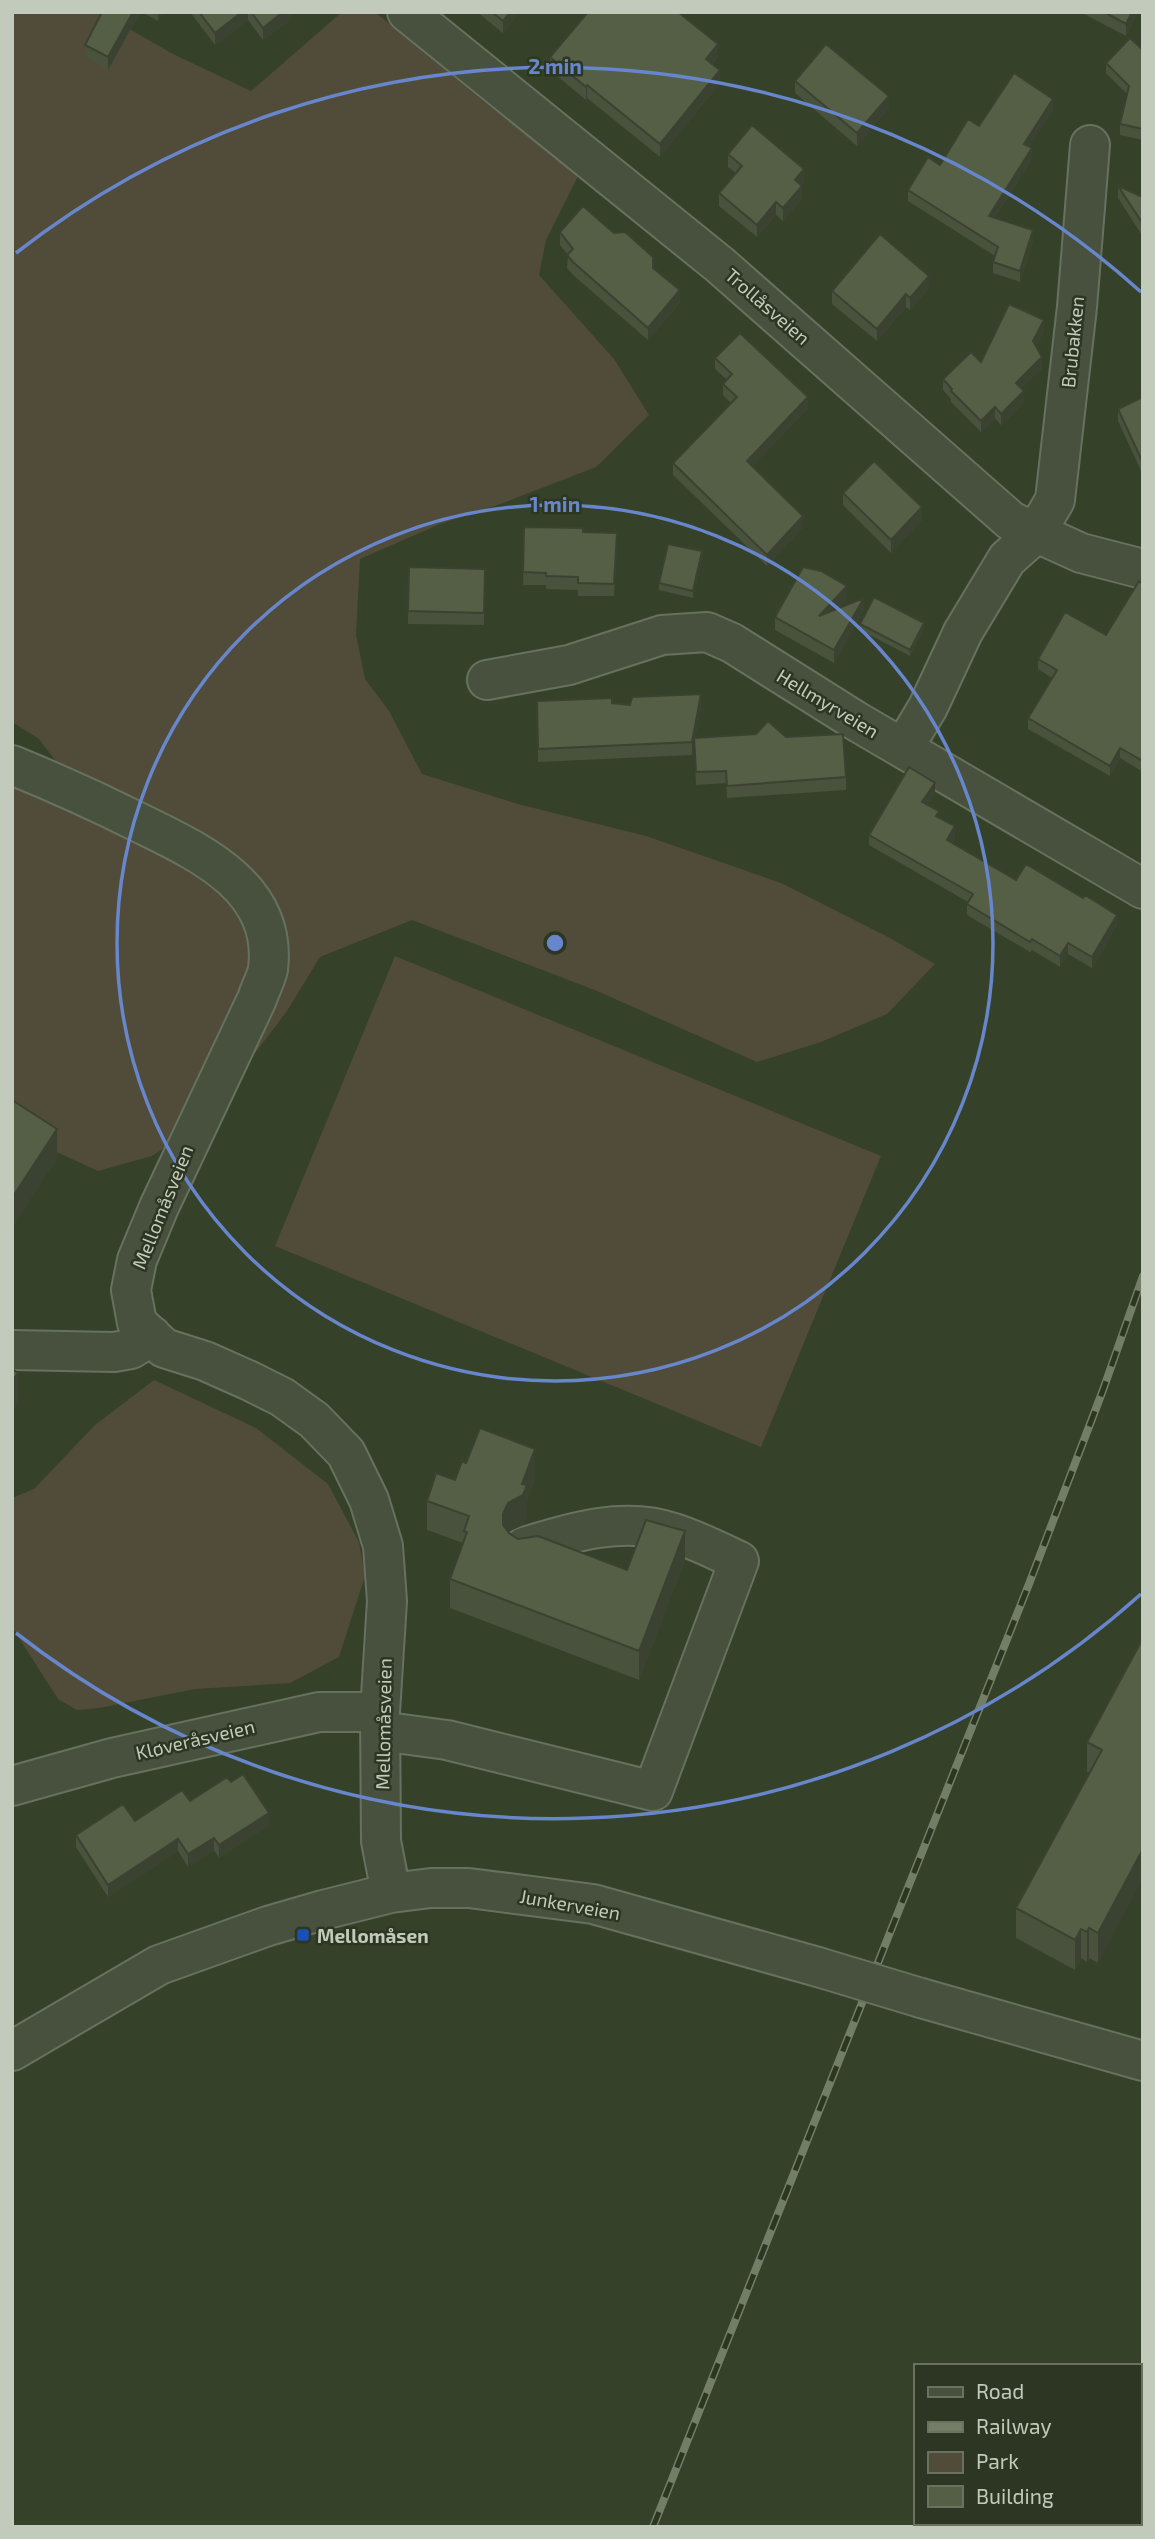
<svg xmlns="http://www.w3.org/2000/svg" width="1155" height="2539" viewBox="0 0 1155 2539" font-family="'Exo 2',sans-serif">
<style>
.green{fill:#514c39}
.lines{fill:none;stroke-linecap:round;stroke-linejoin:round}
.minor-casing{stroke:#67715f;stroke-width:42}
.minor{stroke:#47513e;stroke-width:38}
.rail-casing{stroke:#737e67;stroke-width:8}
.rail{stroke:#2c3622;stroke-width:5;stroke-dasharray:16;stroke-linecap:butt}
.minor-bridge-casing{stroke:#67715f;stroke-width:42;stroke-linecap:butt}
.minor-bridge{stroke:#47513e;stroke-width:38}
.wall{fill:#48523c}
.shaded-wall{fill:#3b4231}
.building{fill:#545f46;stroke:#3b4231;stroke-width:2}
.ring{fill:none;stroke:#6786cb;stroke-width:3.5}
.transit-dot{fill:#1a4fb4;stroke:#2c3622;stroke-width:2.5}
.labels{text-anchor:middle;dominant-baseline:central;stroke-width:5;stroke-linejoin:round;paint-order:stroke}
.street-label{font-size:19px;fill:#c2cbbb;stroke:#2c3622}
.poi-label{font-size:19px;font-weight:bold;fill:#c2cbbb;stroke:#2c3622;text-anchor:start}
.centre{fill:#6786cb;stroke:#2c3622;stroke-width:3.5}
.ring-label{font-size:21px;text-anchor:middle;font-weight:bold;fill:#6786cb;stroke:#2c3622;stroke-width:5;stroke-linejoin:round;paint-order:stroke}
</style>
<rect width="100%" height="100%" fill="#36412a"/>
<path class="green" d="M 12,12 L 100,12 L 173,54 L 251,91 L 342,12 L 375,12 L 487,104 L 579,174 L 546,240 L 539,275 L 614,359 L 649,415 L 596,467 L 503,503 L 440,524 L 360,559 L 356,635 L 365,679 L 389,711 L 422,774 L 518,804 L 646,836 L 781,883 L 890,938 L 935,964 L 887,1014 L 821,1042 L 757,1062 L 597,991 L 412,920 L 320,957 L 287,1011 L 202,1123 L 152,1156 L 98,1171 L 48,1148 L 12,1118 L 12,787 L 35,790 L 79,791 L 39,739 L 12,722 Z
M 395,956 L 881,1156 L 761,1447 L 275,1246 Z
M 154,1380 L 256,1428 L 328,1484 L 359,1542 L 365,1576 L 339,1657 L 290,1683 L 195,1689 L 99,1708 L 77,1710 L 58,1699 L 12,1627 L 12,1498 L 34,1489 L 95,1425 Z"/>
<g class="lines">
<defs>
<path id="minor" d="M 407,12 L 720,265 L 1011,521 L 1081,553 L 1143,569
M 487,680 L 569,665 L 662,635 L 707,632 L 732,643 L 856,721 L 1143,889
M 904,747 L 928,707 L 963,632 L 1007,559 L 1035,534 L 1055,500 L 1077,307 L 1090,145
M 12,765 C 56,783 98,802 140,823 C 199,852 278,887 268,969 C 266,979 260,989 257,999 L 159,1207 L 137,1260 L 131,1290 L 137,1323 L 164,1348 L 205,1361 L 250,1381 L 282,1397 L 314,1420 L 346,1453 L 369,1500 L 383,1546 L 387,1601 L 380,1712 L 381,1841 L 391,1893
M 12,1350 L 114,1352 L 131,1349 L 152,1336
M 380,1731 L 447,1740 L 653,1791 L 739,1561 C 718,1551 696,1540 674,1533 C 625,1516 572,1532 524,1547
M 12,1786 L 112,1758 L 319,1712 L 380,1712
M 921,1998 L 1143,2061
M 12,2051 L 159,1965 L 268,1926 L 323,1910 L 391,1893 L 431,1888 L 469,1888 L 593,1904 L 818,1967"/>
</defs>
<use href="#minor" class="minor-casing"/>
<use href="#minor" class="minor"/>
<defs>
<path id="rail" d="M 653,2527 L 1029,1584 L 1103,1390 L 1143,1276"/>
</defs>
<use href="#rail" class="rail-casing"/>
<use href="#rail" class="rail"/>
<defs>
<path id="minor-bridge" d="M 818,1967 L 921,1998"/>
</defs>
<use href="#minor-bridge" class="minor-bridge-casing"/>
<use href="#minor-bridge" class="minor-bridge"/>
</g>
<path class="wall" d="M 102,12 L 140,12 L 108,70 L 85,57 L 85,45 Z
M 142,12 L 163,12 L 158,21 Z
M 190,12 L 291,12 L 291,19 L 263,40 L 248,20 L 215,45 Z
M 477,12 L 520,12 L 503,33 Z
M 1084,12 L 1138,12 L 1126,36 L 1084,14 Z
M 1143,50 L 1143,140 L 1120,135 L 1120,124 L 1127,94 L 1106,73 L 1106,63 Z
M 718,56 L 712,64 L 720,83 L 660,157 L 587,98 L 586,100 L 550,70 L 550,57 Z
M 795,81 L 889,108 L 857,146 L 795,93 Z
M 1053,110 L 1029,147 L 1032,159 L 995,217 L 1033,241 L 1020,282 L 993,273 L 993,262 L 995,256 L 908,201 L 908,190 L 940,165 L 979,126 Z
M 728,154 L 804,182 L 801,185 L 802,198 L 783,221 L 776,215 L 757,237 L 719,206 L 719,193 L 736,173 L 728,167 Z
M 1118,186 L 1143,197 L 1143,237 L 1118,198 Z
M 560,232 L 653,268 L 680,303 L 648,340 L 573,275 L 567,268 L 568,255 L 560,245 Z
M 929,288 L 910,310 L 906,307 L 877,341 L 832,304 L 832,291 Z
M 1044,331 L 1036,346 L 1042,368 L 1021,388 L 1024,402 L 1001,425 L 995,418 L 981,432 L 951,402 L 951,399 L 943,390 L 943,379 L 981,362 Z
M 715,358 L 808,408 L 752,467 L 803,527 L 767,566 L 673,475 L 673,463 L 731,403 L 723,395 L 723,384 L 727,380 L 715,369 Z
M 1143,397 L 1143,475 L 1118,421 L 1118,409 Z
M 843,493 L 922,520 L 891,553 L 843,505 Z
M 524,527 L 583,532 L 617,545 L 614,596 L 578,596 L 578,590 L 546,589 L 546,585 L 523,585 Z
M 702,558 L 693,598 L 659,590 L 659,583 Z
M 409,567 L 485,569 L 484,625 L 408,624 Z
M 1143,584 L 1143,772 L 1120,758 L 1110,776 L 1028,729 L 1028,718 L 1052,678 L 1038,669 L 1038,659 L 1106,635 Z
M 847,598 L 838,608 L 864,610 L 834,663 L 775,630 L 775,617 Z
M 860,624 L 924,629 L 910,656 L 860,630 Z
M 612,703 L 630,705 L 701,707 L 695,738 L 786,737 L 846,777 L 846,790 L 727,798 L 726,783 L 696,785 L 694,742 L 692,755 L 538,762 L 537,714 Z
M 935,793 L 927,805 L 955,837 L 952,843 L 1016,880 L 1117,925 L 1092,968 L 1068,954 L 1060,967 L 1032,950 L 1030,952 L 967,915 L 967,904 L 968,902 L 869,845 L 869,835 Z
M 466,1463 L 535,1478 L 527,1501 L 527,1515 L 523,1525 L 508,1532 L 518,1539 L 627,1570 L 685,1560 L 639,1680 L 450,1608 L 450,1579 L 463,1543 L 427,1530 L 427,1501 L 455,1480 Z
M 1143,1638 L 1098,1963 L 1089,1958 L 1087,1962 L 1081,1958 L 1075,1970 L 1016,1938 L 1016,1908 L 1089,1773 L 1087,1772 L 1087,1742 Z
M 190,1801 L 269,1825 L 219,1858 L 214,1850 L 188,1867 L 178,1851 L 108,1897 L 76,1847 L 76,1835 L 135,1821 Z"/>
<path class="shaded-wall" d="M 133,12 L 140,12 L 108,70 L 108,57 Z
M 158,12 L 163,12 L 158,21 Z
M 242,12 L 248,12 L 248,20 L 215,45 L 215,33 Z
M 283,12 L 291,12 L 291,19 L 263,40 L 263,28 Z
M 510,12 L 520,12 L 503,33 L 503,21 Z
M 1132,12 L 1138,12 L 1126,36 L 1126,24 Z
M 718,44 L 718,56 L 706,71 L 706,59 Z
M 720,70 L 720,83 L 660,157 L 660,144 Z
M 587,85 L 587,98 L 586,100 L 586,87 Z
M 889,96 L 889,108 L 857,146 L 857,133 Z
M 1053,99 L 1053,110 L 1024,155 L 1024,144 Z
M 1032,148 L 1032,159 L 989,226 L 989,216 Z
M 804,169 L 804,182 L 795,193 L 795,180 Z
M 802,186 L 802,198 L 783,221 L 783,208 Z
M 776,202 L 776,215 L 757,237 L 757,225 Z
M 1033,230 L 1033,241 L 1020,282 L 1020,271 Z
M 929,276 L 929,288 L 910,310 L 910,298 Z
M 680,290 L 680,303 L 648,340 L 648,328 Z
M 906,294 L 906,307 L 877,341 L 877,329 Z
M 1044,320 L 1044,331 L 1033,352 L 1033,341 Z
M 1042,357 L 1042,368 L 1016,394 L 1016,383 Z
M 1024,391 L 1024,402 L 1001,425 L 1001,414 Z
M 808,397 L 808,408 L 747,473 L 747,461 Z
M 995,407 L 995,418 L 981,432 L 981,421 Z
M 922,507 L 922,520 L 891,553 L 891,540 Z
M 803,516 L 803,527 L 767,566 L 767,555 Z
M 702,551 L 702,558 L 693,598 L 693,591 Z
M 847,586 L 847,598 L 819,628 L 819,616 Z
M 864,598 L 864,610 L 834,663 L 834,650 Z
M 924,623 L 924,629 L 910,656 L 910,650 Z
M 701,694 L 701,707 L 692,755 L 692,742 Z
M 1120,748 L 1120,758 L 1110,776 L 1110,766 Z
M 935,783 L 935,793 L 922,813 L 922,802 Z
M 955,826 L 955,837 L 947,851 L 947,840 Z
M 1117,915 L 1117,925 L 1092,968 L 1092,957 Z
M 1068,943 L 1068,954 L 1060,967 L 1060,956 Z
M 57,1129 L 57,1159 L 12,1228 L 12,1198 Z
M 18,1373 L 18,1403 L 12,1411 L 12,1381 Z
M 535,1449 L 535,1478 L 527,1501 L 527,1515 L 523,1525 L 508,1532 L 503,1543 L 503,1514 Z
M 685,1531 L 685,1560 L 639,1680 L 639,1651 Z
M 269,1813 L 269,1825 L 219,1858 L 219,1845 Z
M 214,1838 L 214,1850 L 188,1867 L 188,1854 Z
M 178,1839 L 178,1851 L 108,1897 L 108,1885 Z
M 1143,1849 L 1143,1879 L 1098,1963 L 1098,1933 Z
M 1089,1928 L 1089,1958 L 1087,1962 L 1087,1932 Z
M 1081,1929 L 1081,1958 L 1075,1970 L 1075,1940 Z"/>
<path class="building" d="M 102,12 L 133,12 L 108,57 L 85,45 Z
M 199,12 L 242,12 L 215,33 Z
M 251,12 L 283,12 L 263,28 Z
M 492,12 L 510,12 L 503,21 Z
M 588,12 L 678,12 L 718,44 L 706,59 L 720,70 L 660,144 L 587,85 L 586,87 L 550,57 Z
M 1104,12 L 1132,12 L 1126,24 Z
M 1130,38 L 1143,50 L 1143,129 L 1120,124 L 1129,86 L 1106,63 Z
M 826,44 L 889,96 L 857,133 L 795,81 Z
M 1014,73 L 1053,99 L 1024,144 L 1032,148 L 989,216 L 1033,230 L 1020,271 L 993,262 L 998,247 L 908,190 L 928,157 L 940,165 L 968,119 L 979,126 Z
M 752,125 L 804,169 L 795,180 L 802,186 L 783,208 L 776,202 L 757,225 L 719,193 L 742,166 L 728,154 Z
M 1118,186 L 1143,197 L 1143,224 Z
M 583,206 L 614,233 L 625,232 L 653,257 L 653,268 L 680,290 L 648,328 L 573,262 L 567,255 L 573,249 L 560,232 Z
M 880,234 L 929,276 L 910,298 L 906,294 L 877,329 L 832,291 Z
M 1009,304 L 1044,320 L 1033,341 L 1042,357 L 1016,383 L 1024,391 L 1001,414 L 995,407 L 981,421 L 951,391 L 952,389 L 943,379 L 971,352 L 981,362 Z
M 740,333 L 808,397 L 747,461 L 803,516 L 767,555 L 673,463 L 737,397 L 723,384 L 732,374 L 715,358 Z
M 1143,397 L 1143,463 L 1118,409 Z
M 874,461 L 922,507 L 891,540 L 843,493 Z
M 524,527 L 583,528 L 583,532 L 617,533 L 614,584 L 578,583 L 578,577 L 546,576 L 546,573 L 523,572 Z
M 668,544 L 702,551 L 693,591 L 659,583 Z
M 409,567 L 485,569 L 484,613 L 408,611 Z
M 803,567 L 821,571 L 847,586 L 819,616 L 864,598 L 834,650 L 775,617 Z
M 1139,581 L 1143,584 L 1143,761 L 1120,748 L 1110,766 L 1028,718 L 1057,670 L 1038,659 L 1065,612 L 1106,635 Z
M 874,597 L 924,623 L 910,650 L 860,624 Z
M 701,694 L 692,742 L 538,749 L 537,701 L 612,698 L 612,703 L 630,705 L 632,697 Z
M 768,721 L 786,737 L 843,734 L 846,777 L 727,786 L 726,771 L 696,772 L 694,738 L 756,734 Z
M 909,767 L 935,783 L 922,802 L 939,811 L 936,816 L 955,826 L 947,840 L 1016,880 L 1026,864 L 1083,898 L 1085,895 L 1117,915 L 1092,957 L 1068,943 L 1060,956 L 1032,939 L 1030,942 L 967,904 L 973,894 L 869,835 Z
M 12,1100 L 57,1129 L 12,1198 Z
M 12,1369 L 18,1373 L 12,1381 Z
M 480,1428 L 535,1449 L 522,1484 L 527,1485 L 523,1495 L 508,1503 L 503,1514 L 503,1525 L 509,1533 L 518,1539 L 538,1536 L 627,1570 L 646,1520 L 685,1531 L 639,1651 L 450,1579 L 467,1532 L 464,1531 L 469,1516 L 427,1501 L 436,1473 L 455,1480 L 462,1461 L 466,1463 Z
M 1143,1638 L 1143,1849 L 1098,1933 L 1089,1928 L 1087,1932 L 1081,1929 L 1075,1940 L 1016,1908 L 1102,1750 L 1087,1742 Z
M 243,1774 L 269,1813 L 219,1845 L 214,1838 L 188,1854 L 178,1839 L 108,1885 L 76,1835 L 123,1804 L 135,1821 L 182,1790 L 190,1801 L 227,1777 L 231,1782 Z"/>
<g class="ring">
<circle cx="555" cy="943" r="438"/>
<path d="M1141 1594A876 876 0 0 1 16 1633M16 253A876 876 0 0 1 1141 292"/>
</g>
<rect class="transit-dot" x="296" y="1928" width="14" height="14" rx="3.5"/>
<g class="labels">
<g class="street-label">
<text transform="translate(768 306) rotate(41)">Trollåsveien</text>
<text transform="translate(1072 342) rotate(-84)">Brubakken</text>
<text transform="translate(828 703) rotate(31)">Hellmyrveien</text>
<text transform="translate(162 1207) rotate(-68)">Mellomåsveien</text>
<text transform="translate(383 1724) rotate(-89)">Mellomåsveien</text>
<text transform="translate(195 1739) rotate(-13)">Kløveråsveien</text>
<text transform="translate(570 1904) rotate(10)">Junkerveien</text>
</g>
<g class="poi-label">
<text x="317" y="1935">Mellomåsen</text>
</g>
</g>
<circle cx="555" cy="943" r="10" class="centre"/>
<g class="ring-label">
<text x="555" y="74">2 min</text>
<text x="555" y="512">1 min</text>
</g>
<rect width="1155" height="2539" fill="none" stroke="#c2cbbb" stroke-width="28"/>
<rect x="914" y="2364" width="228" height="161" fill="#2c3622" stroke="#68725f" stroke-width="2"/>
<rect x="928" y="2387" width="35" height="10" fill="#47513e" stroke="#68725f" stroke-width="2"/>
<text x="976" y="2399" font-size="21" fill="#c2cbbb">Road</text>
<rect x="928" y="2422" width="35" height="10" fill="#737e67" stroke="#68725f" stroke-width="2"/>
<text x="976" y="2434" font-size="21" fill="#c2cbbb">Railway</text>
<rect x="928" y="2452" width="35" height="21" fill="#514c39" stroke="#68725f" stroke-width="2"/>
<text x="976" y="2469" font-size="21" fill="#c2cbbb">Park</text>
<rect x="928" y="2486" width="35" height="21" fill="#545f46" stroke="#68725f" stroke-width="2"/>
<text x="976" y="2504" font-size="21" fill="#c2cbbb">Building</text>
</svg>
